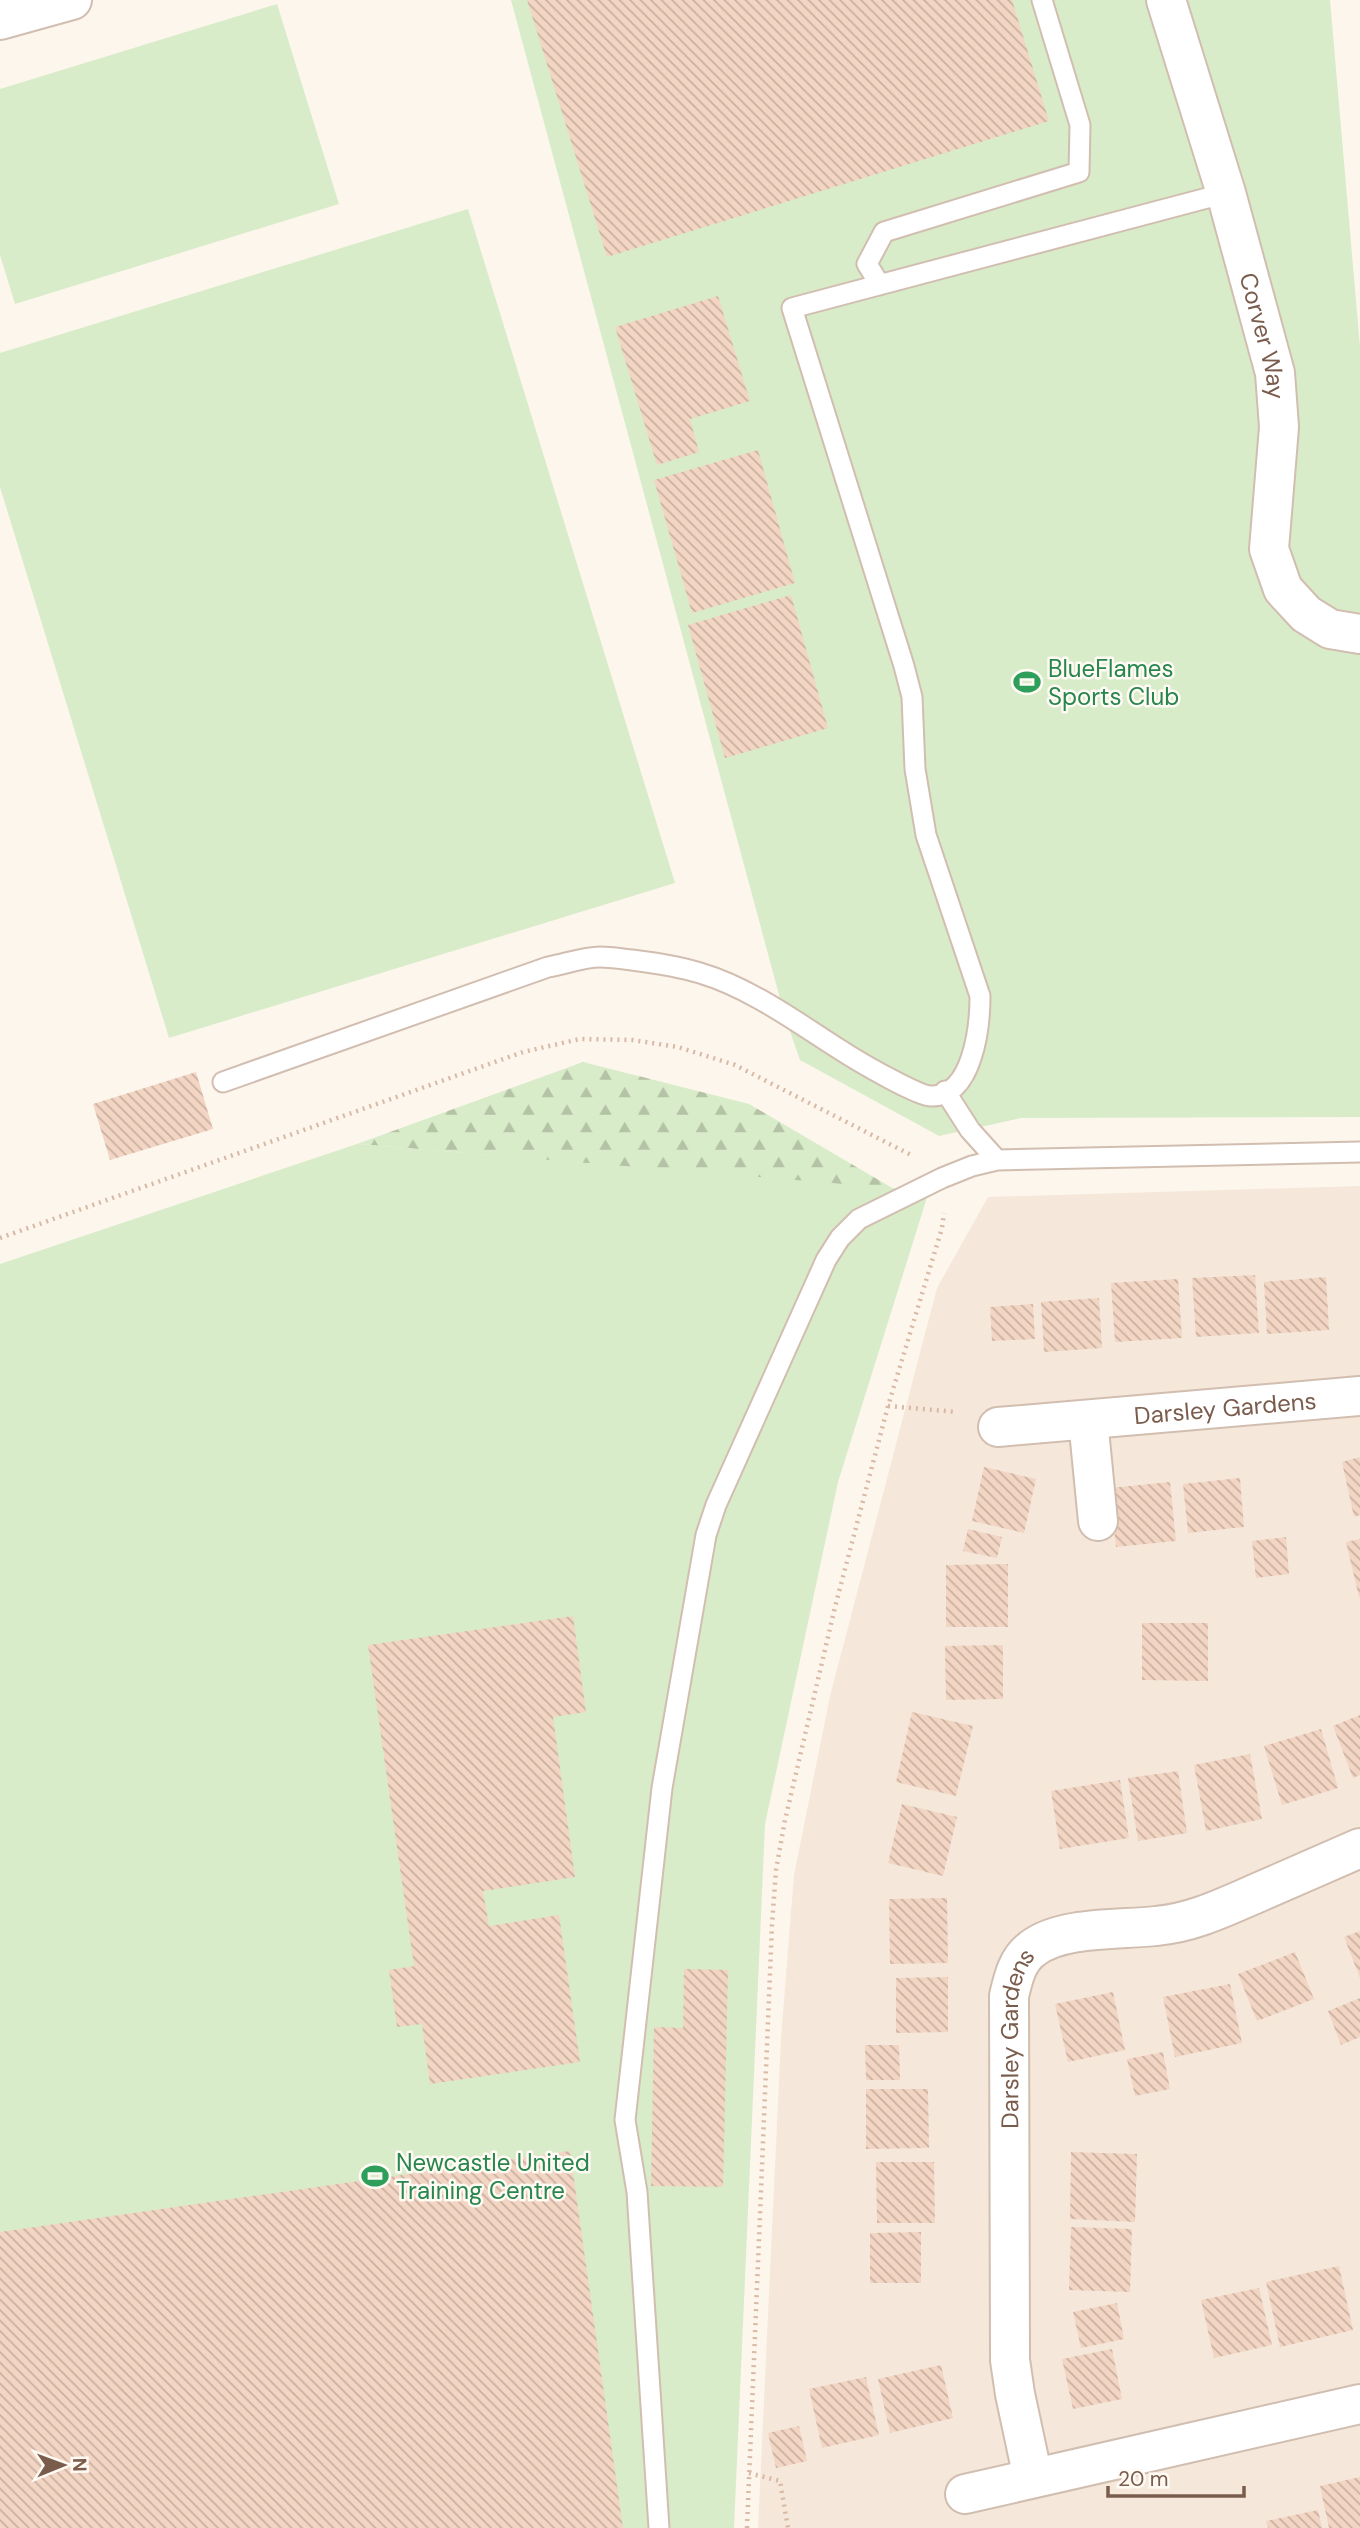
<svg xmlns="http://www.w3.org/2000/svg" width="1360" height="2528" viewBox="0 0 1360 2528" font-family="'DM Sans',sans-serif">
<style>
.residential{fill:#f5e8da}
.forest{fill:url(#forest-firs)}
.park{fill:#d8ecc9}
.building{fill:url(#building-back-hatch)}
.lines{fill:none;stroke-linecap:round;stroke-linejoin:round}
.lane-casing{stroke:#d1beb0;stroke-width:23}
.street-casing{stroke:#d1beb0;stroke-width:42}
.path{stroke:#d9b8a5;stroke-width:4.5;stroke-dasharray:2 5;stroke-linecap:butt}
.lane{stroke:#fff;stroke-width:19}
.street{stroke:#fff;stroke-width:38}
.labels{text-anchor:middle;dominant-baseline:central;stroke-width:5;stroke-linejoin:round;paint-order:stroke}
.street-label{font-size:24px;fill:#7a5c4d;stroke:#fffaf3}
.leisure-label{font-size:24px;fill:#27864d;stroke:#fffaf3;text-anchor:start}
</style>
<defs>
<pattern id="forest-firs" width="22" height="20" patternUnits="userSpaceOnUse" patternTransform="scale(1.75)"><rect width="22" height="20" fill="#d8ecc9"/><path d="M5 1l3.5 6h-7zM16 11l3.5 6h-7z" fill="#b4c2a5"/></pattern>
<pattern id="building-back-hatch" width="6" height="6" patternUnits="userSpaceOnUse" patternTransform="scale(1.75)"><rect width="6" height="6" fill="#f3d5c3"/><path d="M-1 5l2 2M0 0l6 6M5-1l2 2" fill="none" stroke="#cab0a1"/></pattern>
</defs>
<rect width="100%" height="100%" fill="#fdf6ec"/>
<path class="residential" d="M 1360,1186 L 1360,2528 L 758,2528 L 781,2038 L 794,1875 L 830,1696 L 937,1288 L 988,1197 Z"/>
<path class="forest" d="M 583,1062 L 749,1104 L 894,1189 L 357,1144 Z"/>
<path class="park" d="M 511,0 L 1330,0 L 1360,347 L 1360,1117 L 1021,1118 L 939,1136 L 800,1060 L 785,1017 Z
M 277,4 L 339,204 L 15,304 L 0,255 L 0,89 Z
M 468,209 L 675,883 L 169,1038 L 0,487 L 0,353 Z
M 357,1144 L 929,1191 L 838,1482 L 765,1824 L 734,2528 L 0,2528 L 0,1264 Z"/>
<path class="building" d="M 527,0 L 1012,0 L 1049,121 L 607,257 Z
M 718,296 L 750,401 L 690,419 L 699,452 L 657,465 L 615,327 Z
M 758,450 L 795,583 L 692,613 L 654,480 Z
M 791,595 L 828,728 L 725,758 L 688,625 Z
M 196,1072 L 213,1129 L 110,1160 L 93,1104 Z
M 1255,1275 L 1259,1333 L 1196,1337 L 1192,1278 Z
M 1326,1277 L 1329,1330 L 1267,1334 L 1264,1282 Z
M 1178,1279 L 1182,1338 L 1115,1342 L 1111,1283 Z
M 1099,1298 L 1102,1348 L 1044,1352 L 1041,1302 Z
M 1033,1304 L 1035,1339 L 992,1341 L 990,1307 Z
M 1360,1457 L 1360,1515 L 1354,1517 L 1342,1462 Z
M 984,1467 L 1036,1479 L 1024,1533 L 972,1521 Z
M 1240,1478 L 1244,1527 L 1188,1533 L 1183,1484 Z
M 1170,1482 L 1176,1541 L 1116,1547 L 1110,1488 Z
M 968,1529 L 1002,1537 L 997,1558 L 963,1551 Z
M 1286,1537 L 1289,1574 L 1256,1578 L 1252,1541 Z
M 1360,1539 L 1360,1597 L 1359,1597 L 1346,1542 Z
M 1008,1564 L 1008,1627 L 946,1627 L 946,1565 Z
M 573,1616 L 586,1712 L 553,1717 L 575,1877 L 483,1891 L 489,1926 L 559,1915 L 580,2062 L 430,2084 L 422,2024 L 397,2027 L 389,1970 L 414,1966 L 368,1645 Z
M 1142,1623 L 1208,1623 L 1208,1681 L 1142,1680 Z
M 1003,1645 L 1003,1699 L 946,1700 L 945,1646 Z
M 912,1712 L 973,1726 L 956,1796 L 896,1782 Z
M 1360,1715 L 1360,1775 L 1353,1778 L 1333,1726 Z
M 1321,1729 L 1338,1788 L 1282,1805 L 1264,1746 Z
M 1250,1754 L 1262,1819 L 1206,1831 L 1194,1765 Z
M 1178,1771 L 1187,1833 L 1138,1841 L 1128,1778 Z
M 1120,1780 L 1129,1838 L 1060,1849 L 1051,1791 Z
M 902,1804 L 957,1817 L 943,1876 L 888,1863 Z
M 947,1898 L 948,1963 L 890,1964 L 889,1899 Z
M 1360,1931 L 1360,1978 L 1344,1937 Z
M 1295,1952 L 1314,1999 L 1257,2021 L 1238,1974 Z
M 684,1969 L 728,1970 L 723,2187 L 651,2186 L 654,2027 L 683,2028 Z
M 948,1977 L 948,2032 L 896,2033 L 896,1978 Z
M 1230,1984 L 1242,2043 L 1175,2057 L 1163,1997 Z
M 1113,1992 L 1125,2050 L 1068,2062 L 1055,2004 Z
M 1360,1998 L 1360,2037 L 1341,2045 L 1328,2011 Z
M 865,2045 L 899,2045 L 900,2080 L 866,2080 Z
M 1163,2052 L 1170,2089 L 1135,2096 L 1127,2059 Z
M 866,2089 L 928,2089 L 929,2148 L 866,2149 Z
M 570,2151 L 623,2528 L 0,2528 L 0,2232 Z
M 1071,2152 L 1137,2154 L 1135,2222 L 1070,2219 Z
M 876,2162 L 934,2162 L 935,2223 L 877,2223 Z
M 1071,2227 L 1132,2229 L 1130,2292 L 1069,2290 Z
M 921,2232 L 921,2283 L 870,2283 L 870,2233 Z
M 1339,2266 L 1353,2330 L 1280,2347 L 1266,2282 Z
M 1259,2288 L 1272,2345 L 1214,2358 L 1201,2300 Z
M 1117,2303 L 1124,2339 L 1081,2348 L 1073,2312 Z
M 1112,2349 L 1122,2399 L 1073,2409 L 1062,2359 Z
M 941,2365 L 953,2418 L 890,2433 L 878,2379 Z
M 866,2377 L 879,2435 L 822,2448 L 809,2389 Z
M 799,2426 L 807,2461 L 776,2468 L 768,2433 Z
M 1360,2477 L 1360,2528 L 1329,2528 L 1320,2486 Z
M 1318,2510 L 1322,2528 L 1268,2528 L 1266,2521 Z"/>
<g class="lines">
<defs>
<path id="lane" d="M 880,285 L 867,264 L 884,232 L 1079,172 L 1080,125 L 1042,0
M 223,1082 L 548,967 C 565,964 584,957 600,957 C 611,957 622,959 632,960 C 655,963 678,966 700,973 C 754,989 803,1027 850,1056 C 863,1064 918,1096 931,1096 C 973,1097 980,1026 980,996 L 926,835 L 915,769 L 912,697 L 904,666 L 792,308 L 1226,193
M 945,1091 L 970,1130 L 997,1160
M 659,2528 L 637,2192 L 625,2120 L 662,1788 L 706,1535 L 716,1505 L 826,1260 L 840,1238 L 859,1219 L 942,1178 L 972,1166 L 997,1160 L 1360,1152"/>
<g id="street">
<path id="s1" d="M 1166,0 L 1226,193 L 1275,373 L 1279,427 L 1269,549 L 1283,589 L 1306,614 L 1330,629 L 1360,634"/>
<path d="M 0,20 L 72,0"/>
<path d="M 1088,1420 L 1098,1521"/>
<path id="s2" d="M 998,1427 L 1360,1396"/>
<path id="s3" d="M 1033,2478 L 1015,2394 L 1010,2360 L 1009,1996 C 1013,1979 1017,1960 1032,1949 C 1061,1926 1120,1930 1156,1926 C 1192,1923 1225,1907 1257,1893 C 1291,1878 1326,1863 1360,1848"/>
<path d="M 965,2494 L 1360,2404"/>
</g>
</defs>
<use href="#lane" class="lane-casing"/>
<use href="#street" class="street-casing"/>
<path class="path" d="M 0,1238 L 523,1052 L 580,1039 L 632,1040 L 678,1047 L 735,1065 L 913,1156
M 888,1406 L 957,1412
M 749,2473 L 780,2481 L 788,2528
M 747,2528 L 772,1925 L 776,1870 L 785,1820 L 835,1607 L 888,1406 L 942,1228 L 944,1213"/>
<use href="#lane" class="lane"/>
<use href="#street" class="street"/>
</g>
<defs>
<symbol id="stadium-bare" viewBox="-9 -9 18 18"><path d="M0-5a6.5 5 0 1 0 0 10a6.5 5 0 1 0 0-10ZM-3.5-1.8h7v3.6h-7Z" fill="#2e9e5b" stroke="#fffaf3" stroke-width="2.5" paint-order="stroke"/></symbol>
</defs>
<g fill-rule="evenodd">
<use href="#stadium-bare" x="1008" y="663" width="38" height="38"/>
<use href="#stadium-bare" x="356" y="2157" width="38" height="38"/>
</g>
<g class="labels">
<g class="street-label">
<text stroke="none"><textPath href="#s1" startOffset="350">Corver Way</textPath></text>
<text stroke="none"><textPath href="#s2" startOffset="228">Darsley Gardens</textPath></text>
<text stroke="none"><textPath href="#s3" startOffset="443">Darsley Gardens</textPath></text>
</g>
<g class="leisure-label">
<text x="1048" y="668">BlueFlames<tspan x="1048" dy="28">Sports Club</tspan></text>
<text x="396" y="2162">Newcastle United<tspan x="396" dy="28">Training Centre</tspan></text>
</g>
</g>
<g transform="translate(63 2465) rotate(89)" stroke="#fffaf3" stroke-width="5" paint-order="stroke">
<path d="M0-5L12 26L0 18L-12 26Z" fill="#7a5c4d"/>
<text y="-10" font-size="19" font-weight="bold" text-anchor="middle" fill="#7a5c4d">N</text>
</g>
<path d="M1108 2486v10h136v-10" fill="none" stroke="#7a5c4d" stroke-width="3.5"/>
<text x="1118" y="2486" font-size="21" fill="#7a5c4d" stroke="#fffaf3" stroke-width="5" paint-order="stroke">20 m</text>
</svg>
